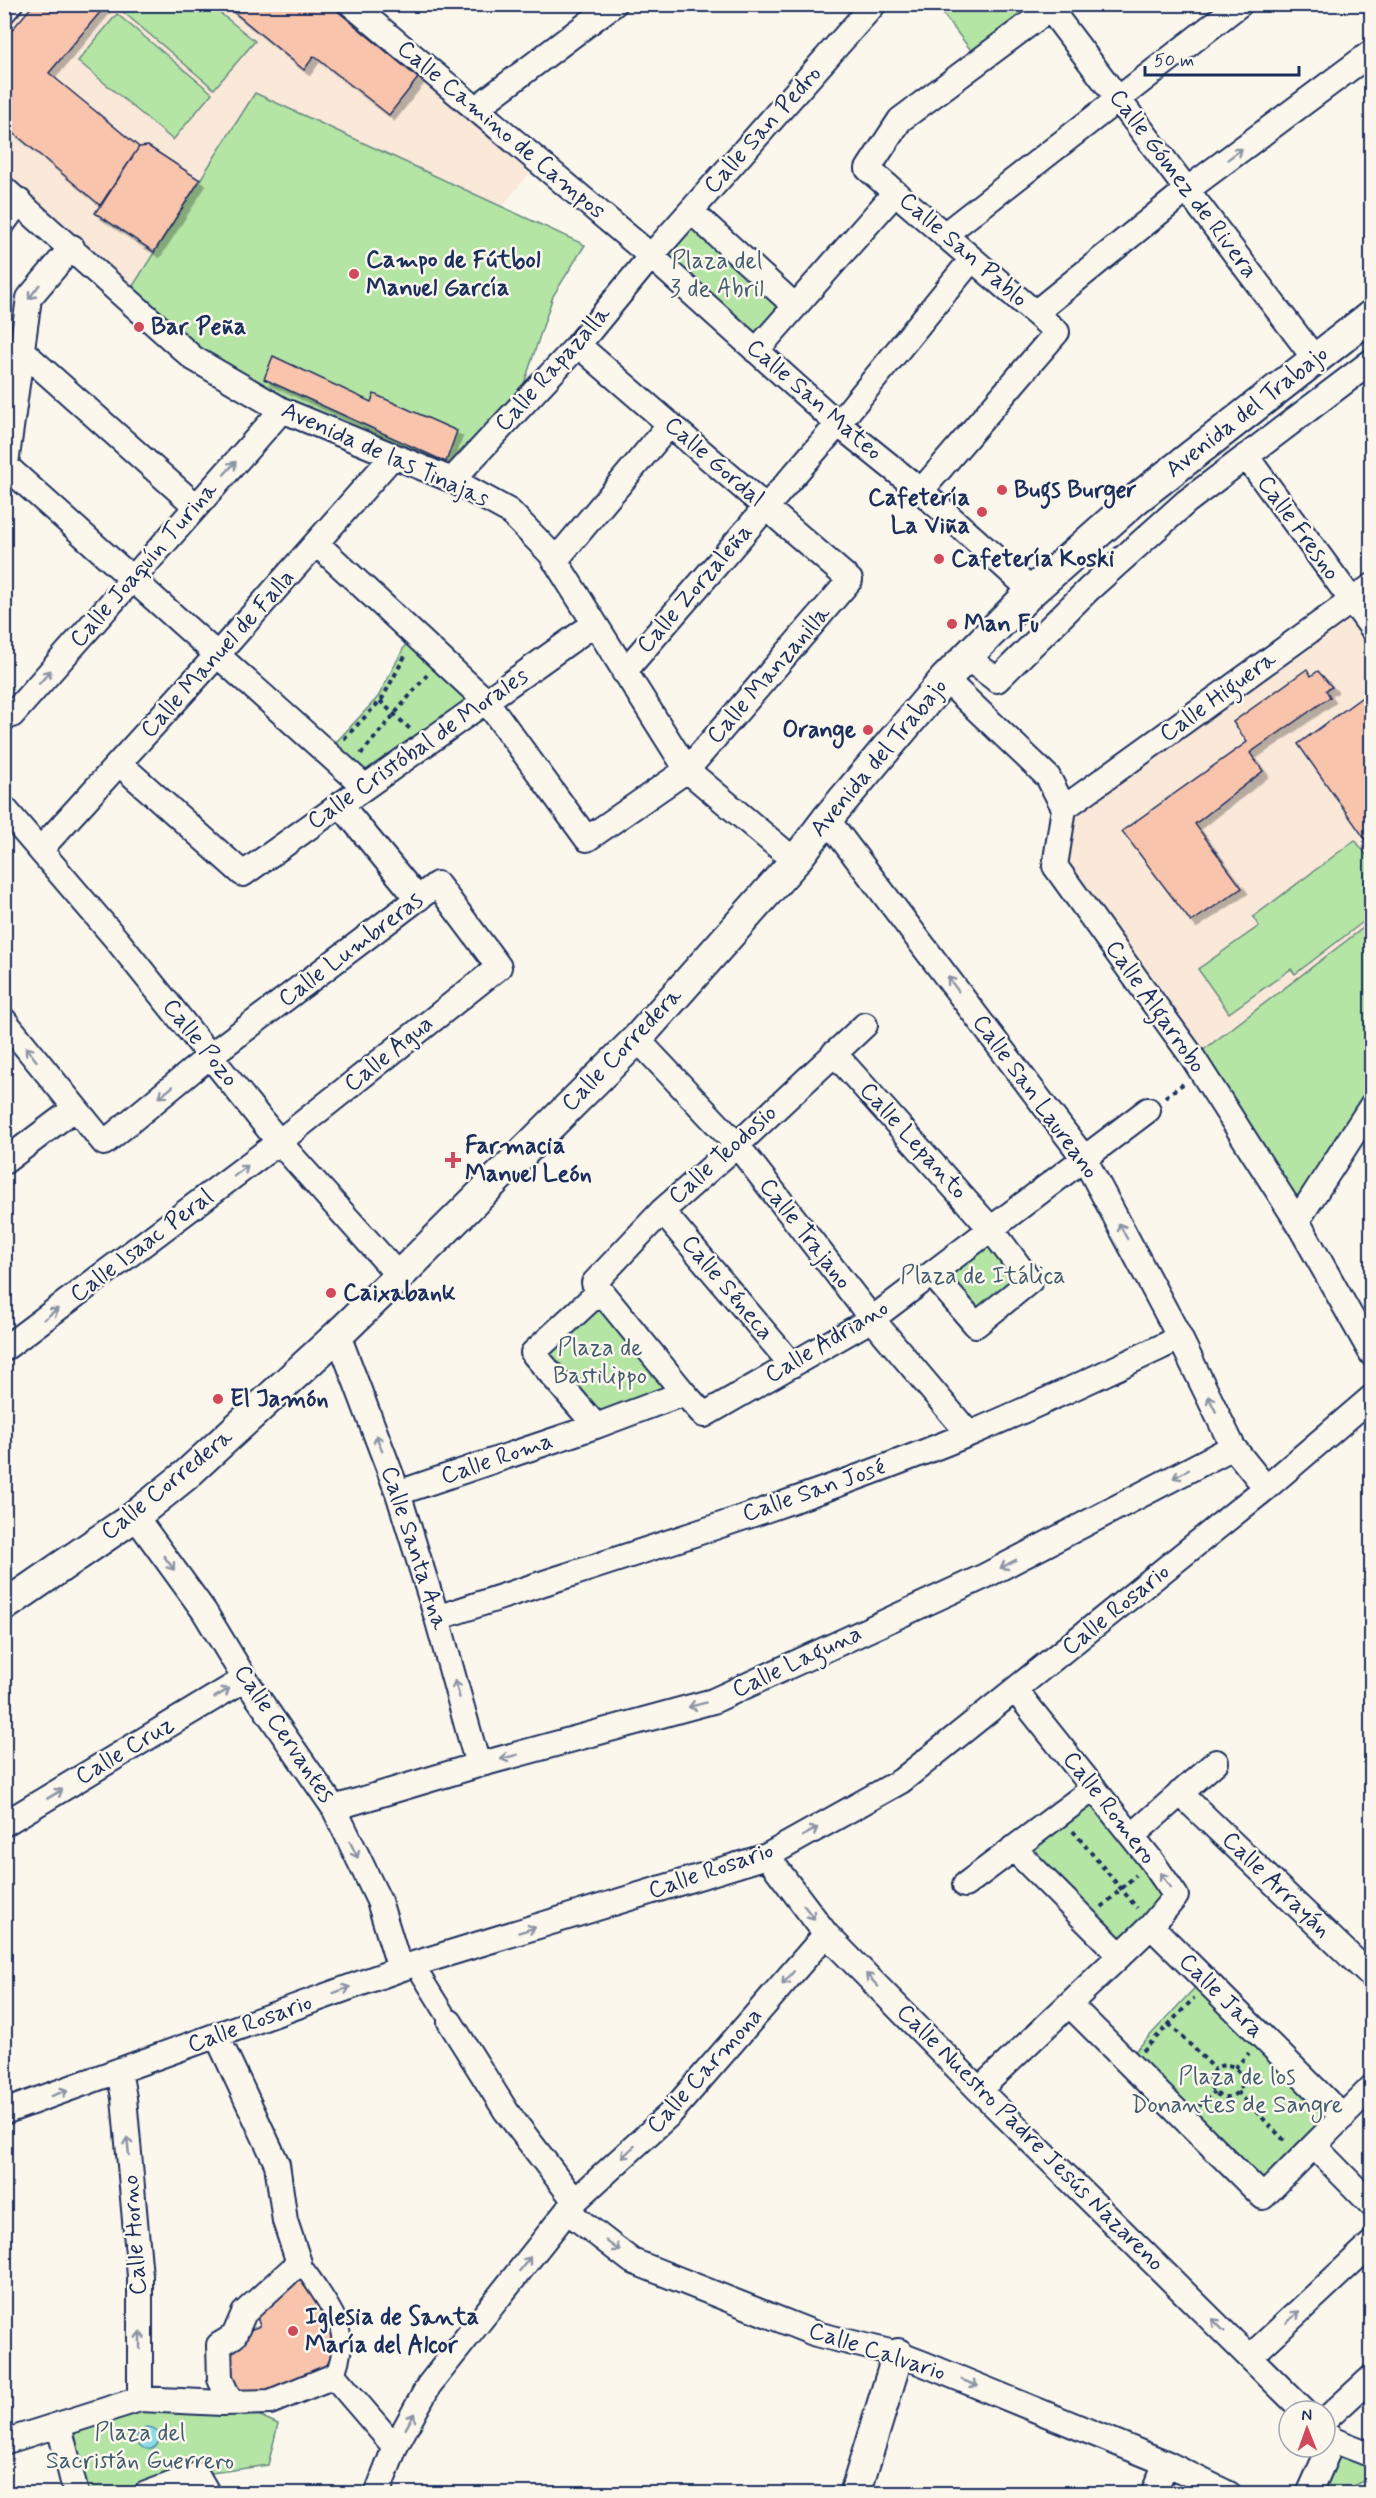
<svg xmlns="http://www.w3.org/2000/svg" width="1376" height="2498" viewBox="0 0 1376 2498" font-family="Mynerve,sans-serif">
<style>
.built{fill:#fae8d9}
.green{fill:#b4e5a5;stroke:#688a82;stroke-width:1.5}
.water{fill:#8ddde9;stroke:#5f97b1;stroke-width:1.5}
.building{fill:#f9c4ac;stroke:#1b2f5e;stroke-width:1.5;filter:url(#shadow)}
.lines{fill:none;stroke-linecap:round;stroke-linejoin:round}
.pedestrian-casing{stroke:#1b2f5e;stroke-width:22}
.minor-casing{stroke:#1b2f5e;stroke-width:28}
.tertiary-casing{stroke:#1b2f5e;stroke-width:34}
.path{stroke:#1b2f5e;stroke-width:4;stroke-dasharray:4.5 4.5;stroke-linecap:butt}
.pedestrian{stroke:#fbf7ec;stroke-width:18}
.minor{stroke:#fbf7ec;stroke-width:24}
.tertiary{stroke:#fbf7ec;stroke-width:30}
.oneway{stroke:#8b93a5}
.poi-dot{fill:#d1495b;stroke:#fbf7ec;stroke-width:2}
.labels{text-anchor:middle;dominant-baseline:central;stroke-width:5;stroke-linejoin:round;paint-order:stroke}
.street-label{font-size:24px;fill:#1b2f5e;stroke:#fbf7ec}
.poi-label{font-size:24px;font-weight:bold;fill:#1b2f5e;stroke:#fbf7ec;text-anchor:start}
.park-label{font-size:24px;fill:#415c70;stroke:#fbf7ec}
</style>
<defs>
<filter id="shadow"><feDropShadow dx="5.5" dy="5.5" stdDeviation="0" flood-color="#0004"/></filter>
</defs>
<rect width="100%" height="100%" fill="#fbf7ec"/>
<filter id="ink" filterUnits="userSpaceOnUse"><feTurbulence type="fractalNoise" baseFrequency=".0167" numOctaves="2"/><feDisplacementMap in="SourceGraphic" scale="12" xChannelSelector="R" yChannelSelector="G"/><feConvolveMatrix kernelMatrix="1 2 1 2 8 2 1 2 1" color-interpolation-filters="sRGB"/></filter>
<g filter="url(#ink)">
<path class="built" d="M 10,5 L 352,5 L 538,162 L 502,207 L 255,93 L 126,297 L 5,189 L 4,11 Z
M 1351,601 L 1371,628 L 1371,690 L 1298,744 L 1371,849 L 1371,922 L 1193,1058 L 1055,866 L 1064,808 Z"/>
<path class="green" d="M 127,5 L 210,5 L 255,41 L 214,89 L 122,11 Z
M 936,5 L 1056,5 L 980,62 Z
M 117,14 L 212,93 L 173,140 L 78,61 Z
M 255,93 L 585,245 L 553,296 L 514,414 L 452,480 L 282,410 L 126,297 Z
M 691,211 L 795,306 L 756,351 L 651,256 Z
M 412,632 L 487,702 L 364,786 L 327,752 L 378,697 Z
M 1355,840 L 1371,861 L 1371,916 L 1295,974 L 1291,969 L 1229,1013 L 1198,969 L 1259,926 L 1253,917 Z
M 1371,922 L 1371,1105 L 1297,1221 L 1193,1058 Z
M 991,1229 L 1030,1281 L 976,1325 L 932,1274 Z
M 600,1291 L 684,1393 L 596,1426 L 533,1353 Z
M 1094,1788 L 1176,1896 L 1120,1955 L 1013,1848 Z
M 1204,1978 L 1343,2117 L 1263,2197 L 1126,2061 Z
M 140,2399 L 231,2403 L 278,2424 L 268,2465 L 197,2475 L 146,2494 L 76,2493 L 59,2426 Z
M 1333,2440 L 1371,2455 L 1371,2478 L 1338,2493 L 1309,2494 Z"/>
<path class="water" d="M137 2438a11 11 0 1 1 22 0a11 11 0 1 1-22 0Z"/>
<path class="building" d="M 34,4 L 107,4 L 49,73 L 139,147 L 101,206 L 4,125 L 4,39 Z
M 224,4 L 329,4 L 418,78 L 389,115 L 314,56 L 304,70 Z
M 148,146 L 200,180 L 154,252 L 95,213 L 139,147 Z
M 273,356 L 371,402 L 374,394 L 457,431 L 446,462 L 264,379 Z
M 1307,669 L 1311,676 L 1318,671 L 1332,687 L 1326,690 L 1330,697 L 1250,753 L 1263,771 L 1195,824 L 1242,888 L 1191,922 L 1122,831 L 1247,742 L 1233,722 Z
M 1372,690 L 1372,849 L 1298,744 Z
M 309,2272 L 341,2346 L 334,2376 L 231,2403 L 219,2345 L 234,2336 L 260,2326 L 253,2305 Z"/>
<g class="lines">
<defs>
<path id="pedestrian" d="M 414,1964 L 450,2022
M 299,2263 C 308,2272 336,2313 339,2326 C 344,2343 341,2361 334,2376"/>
<path id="minor" d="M 351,4 L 651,256 L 838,424 L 921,491 L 1032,591
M 1050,9 L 1315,359
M 4,11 L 10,4
M 475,109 L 614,4
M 4,189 L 193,358 L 282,410 L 452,480 L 509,511 L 551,554 L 687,770 L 795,861
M 691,211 L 795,306
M 4,222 L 19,201
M 944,235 L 1240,4
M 1035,313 L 1188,189 L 1372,52
M 21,350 L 196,506
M 756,351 L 895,193
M 1246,456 L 1372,628
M 6,466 L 364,786
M 4,478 L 29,298 L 72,247
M 452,480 L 578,345 L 651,256 L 874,4
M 921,491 L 1057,332 L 868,169 L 900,120 L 1056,4
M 316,543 L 487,702 L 587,839 L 687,770 L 850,580 L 578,345
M 555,561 L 670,424
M 966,657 L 997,680 L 1089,589 L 1186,502 L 1372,361
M 624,672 L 838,424 L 972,259
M 945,679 L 1048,777 L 1064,808 L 1055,866 L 1193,1058 L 1297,1221 L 1372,1354
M 4,718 L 12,715 L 282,410
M 120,764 L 243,874 L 594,624
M 340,804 L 418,899
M 4,808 L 117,940 L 279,1142 L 399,1276
M 1064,808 L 1372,586
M 827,819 L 1084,1158 L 1180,1338 L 1233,1447 L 1266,1488
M 40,850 L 218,654 L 393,456
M 4,1020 L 104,1143 L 211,1055 L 437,884 L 499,967 L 279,1142 L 4,1349
M 637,1039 L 737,1145 L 872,1319 L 969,1434
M 834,1053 L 991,1229 L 1030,1281 L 976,1325 L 932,1274
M 4,1162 L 74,1109
M 662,1211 L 792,1365
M 1297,1221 L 1372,1105
M 600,1291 L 533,1353 L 596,1426 L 684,1393 L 594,1283 L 662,1211 L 737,1145 L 865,1025
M 338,1335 L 398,1493 L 437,1618 L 478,1765
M 684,1393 L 704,1415 L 872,1319 L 1148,1110
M 398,1493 L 596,1426
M 135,1516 L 204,1611 L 245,1679 L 334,1808 L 379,1901 L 400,1969
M 437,1618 C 615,1559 796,1505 969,1434 C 1041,1404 1110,1371 1180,1338
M 1180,1793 L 1372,1977
M 334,1808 L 478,1765 L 713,1701 L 985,1576 L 1233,1447
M 4,1824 L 245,1679
M 1132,1836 L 1216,1762
M 1013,1848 L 1120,1955
M 767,1856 L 826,1934 L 979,2090 L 1304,2411
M 965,1885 L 1094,1788
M 1151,1926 L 1343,2117
M 1069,2004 L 1263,2197 L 1372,2087
M 450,2022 L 506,2111 L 575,2201
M 217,2036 L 277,2164 L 285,2221 L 299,2263 L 244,2313 L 234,2336 L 219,2345 L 220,2379 L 231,2403
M 119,2071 L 124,2098 L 140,2276 L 140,2399
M 979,2090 L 1151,1926 L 1176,1896 L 1151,1860 L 1016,1691
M 4,2112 L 414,1964 L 767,1856 L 901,1781 L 1266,1488 L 1372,1397
M 1314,2146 L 1372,2205
M 567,2211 L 632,2261 L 816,2334 L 898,2354 L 924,2364 L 1166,2463 L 1229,2494
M 1250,2357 L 1372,2243
M 1325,2420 L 1372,2377
M 59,2426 L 76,2494
M 1325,2432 L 1333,2440 L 1372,2455
M 4,2442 L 140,2399 L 222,2403 L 270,2402 L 334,2376 L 395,2447
M 146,2494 L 197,2475 L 208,2494
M 377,2494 L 395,2447 L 429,2385 L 575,2201 L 670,2114 L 826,1934
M 1153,2494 L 1166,2463
M 1309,2494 L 1333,2440"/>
<path id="tertiary" d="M 4,1606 L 135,1516 L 186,1475 L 338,1335 L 399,1276 L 637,1039 L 795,861 L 827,819 L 945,679 L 1032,591 L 1135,500 L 1372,315
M 855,2494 L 898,2354"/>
</defs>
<use href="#pedestrian" class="pedestrian-casing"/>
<use href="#minor" class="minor-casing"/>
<use href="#tertiary" class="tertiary-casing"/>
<path class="path" d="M 380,701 L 410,729
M 344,739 L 382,699 L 406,654
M 361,754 L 427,675
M 1165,1097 L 1183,1084
M 1073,1831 L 1137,1908
M 1102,1907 L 1136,1875
M 1169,2024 L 1215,2069
M 1143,2051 L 1194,1998
M1210 2081a16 16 0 1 1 32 0a16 16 0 1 1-32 0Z
M 1235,2068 L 1249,2053
M 1237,2092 L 1287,2143
M 1199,2106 L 1214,2092"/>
<use href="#pedestrian" class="pedestrian"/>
<use href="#minor" class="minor"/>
<use href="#tertiary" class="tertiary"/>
</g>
<defs><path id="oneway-shaft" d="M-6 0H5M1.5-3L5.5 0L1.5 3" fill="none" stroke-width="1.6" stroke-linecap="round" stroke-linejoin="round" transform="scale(1.5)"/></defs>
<g class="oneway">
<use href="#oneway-shaft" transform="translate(1235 154) rotate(-37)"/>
<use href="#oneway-shaft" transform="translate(34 292) rotate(127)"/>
<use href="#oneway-shaft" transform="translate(230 468) rotate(-48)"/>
<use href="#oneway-shaft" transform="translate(45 677) rotate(-49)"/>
<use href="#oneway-shaft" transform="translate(953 984) rotate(-127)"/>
<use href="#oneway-shaft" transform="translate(31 1054) rotate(-128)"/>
<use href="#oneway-shaft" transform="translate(166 1092) rotate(141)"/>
<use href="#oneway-shaft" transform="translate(241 1171) rotate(-37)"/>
<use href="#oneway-shaft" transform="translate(1123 1231) rotate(-118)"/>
<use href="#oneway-shaft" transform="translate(51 1314) rotate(-37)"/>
<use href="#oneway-shaft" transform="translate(1212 1404) rotate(-116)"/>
<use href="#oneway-shaft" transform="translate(379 1443) rotate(-111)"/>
<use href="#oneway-shaft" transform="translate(1181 1474) rotate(152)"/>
<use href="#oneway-shaft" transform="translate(169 1563) rotate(54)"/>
<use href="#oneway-shaft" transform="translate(1008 1564) rotate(152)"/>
<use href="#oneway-shaft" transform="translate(457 1689) rotate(-106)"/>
<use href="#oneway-shaft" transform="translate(222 1693) rotate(-31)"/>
<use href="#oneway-shaft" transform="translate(697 1705) rotate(165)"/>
<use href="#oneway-shaft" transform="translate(509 1757) rotate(165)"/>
<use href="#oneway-shaft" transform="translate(55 1794) rotate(-31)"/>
<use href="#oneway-shaft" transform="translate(810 1832) rotate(-29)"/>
<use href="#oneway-shaft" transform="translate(354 1850) rotate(64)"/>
<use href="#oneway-shaft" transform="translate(1165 1880) rotate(-125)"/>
<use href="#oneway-shaft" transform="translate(809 1912) rotate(52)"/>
<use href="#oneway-shaft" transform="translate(527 1930) rotate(-17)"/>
<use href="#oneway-shaft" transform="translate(788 1978) rotate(131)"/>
<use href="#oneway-shaft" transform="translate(872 1980) rotate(-134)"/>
<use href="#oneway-shaft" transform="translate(342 1990) rotate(-20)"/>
<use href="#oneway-shaft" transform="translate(60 2093) rotate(-20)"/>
<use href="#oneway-shaft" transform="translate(128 2146) rotate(-96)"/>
<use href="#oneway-shaft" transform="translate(628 2152) rotate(138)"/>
<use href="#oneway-shaft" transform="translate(613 2246) rotate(37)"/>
<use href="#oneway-shaft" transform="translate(525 2264) rotate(-52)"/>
<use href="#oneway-shaft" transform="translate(1293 2317) rotate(-43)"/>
<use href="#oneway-shaft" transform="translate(1218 2325) rotate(-135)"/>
<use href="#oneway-shaft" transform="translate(140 2340) rotate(-90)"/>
<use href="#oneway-shaft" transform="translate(970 2383) rotate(22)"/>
<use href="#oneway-shaft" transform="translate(410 2421) rotate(-61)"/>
</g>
</g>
<g class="poi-dot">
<circle cx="354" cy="274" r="6"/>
<circle cx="139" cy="327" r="6"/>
<circle cx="1002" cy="490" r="6"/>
<circle cx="982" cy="512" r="6"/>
<circle cx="939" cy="559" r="6"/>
<circle cx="952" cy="624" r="6"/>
<circle cx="868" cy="730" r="6"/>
<path d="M450 1151h6v6h6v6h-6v6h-6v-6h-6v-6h6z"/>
<circle cx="331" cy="1293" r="6"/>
<circle cx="218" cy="1399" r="6"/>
<circle cx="293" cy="2331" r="6"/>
</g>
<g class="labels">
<g class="street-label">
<text transform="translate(501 130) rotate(40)">Calle Camino de Campos</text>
<text transform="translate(763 130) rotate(-48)">Calle San Pedro</text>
<text transform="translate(1183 184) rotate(53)">Calle Gómez de Rivera</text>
<text transform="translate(963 250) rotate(41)">Calle San Pablo</text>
<text transform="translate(553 369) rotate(-48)">Calle Rapazalla</text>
<text transform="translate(814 400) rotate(41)">Calle San Mateo</text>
<text transform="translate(1247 412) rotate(-38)">Avenida del Trabajo</text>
<text transform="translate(385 455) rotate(24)">Avenida de las Tinajas</text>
<text transform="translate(714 462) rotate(41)">Calle Gordal</text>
<text transform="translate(1298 528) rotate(54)">Calle Fresno</text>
<text transform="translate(144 565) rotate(-49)">Calle Joaquín Turina</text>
<text transform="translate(695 589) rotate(-49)">Calle Zorzaleña</text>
<text transform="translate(218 654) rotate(-48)">Calle Manuel de Falla</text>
<text transform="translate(769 675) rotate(-49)">Calle Manzanilla</text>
<text transform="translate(1218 697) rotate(-36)">Calle Higuera</text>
<text transform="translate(418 749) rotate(-35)">Calle Cristóbal de Morales</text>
<text transform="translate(879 758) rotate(-50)">Avenida del Trabajo</text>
<text transform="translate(351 950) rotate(-37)">Calle Lumbreras</text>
<text transform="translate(1155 1007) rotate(55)">Calle Algarrobo</text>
<text transform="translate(200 1043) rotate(51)">Calle Pozo</text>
<text transform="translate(622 1050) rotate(-46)">Calle Corredera</text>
<text transform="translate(389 1054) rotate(-39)">Calle Agua</text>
<text transform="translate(1035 1097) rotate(54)">Calle San Laureano</text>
<text transform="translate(913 1141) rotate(48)">Calle Lepanto</text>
<text transform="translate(723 1155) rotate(-42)">Calle Teodosio</text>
<text transform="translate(805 1234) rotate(52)">Calle Trajano</text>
<text transform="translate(142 1246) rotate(-37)">Calle Isaac Peral</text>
<text transform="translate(727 1288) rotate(50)">Calle Séneca</text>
<text transform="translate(827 1342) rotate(-31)">Calle Adriano</text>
<text transform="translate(497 1459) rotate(-19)">Calle Roma</text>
<text transform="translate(167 1485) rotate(-39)">Calle Corredera</text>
<text transform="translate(814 1491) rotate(-19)">Calle San José</text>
<text transform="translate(414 1548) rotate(72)">Calle Santa Ana</text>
<text transform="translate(1116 1610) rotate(-39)">Calle Rosario</text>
<text transform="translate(797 1662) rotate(-25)">Calle Laguna</text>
<text transform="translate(284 1734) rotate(56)">Calle Cervantes</text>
<text transform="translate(125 1751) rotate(-31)">Calle Cruz</text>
<text transform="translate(1109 1808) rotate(52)">Calle Romero</text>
<text transform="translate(711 1871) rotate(-19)">Calle Rosario</text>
<text transform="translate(1276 1885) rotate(44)">Calle Arrayán</text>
<text transform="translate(1221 1996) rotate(45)">Calle Jara</text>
<text transform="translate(250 2024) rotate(-20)">Calle Rosario</text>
<text transform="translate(705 2071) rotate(-48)">Calle Carmona</text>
<text transform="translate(1030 2138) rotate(45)">Calle Nuestro Padre Jesús Nazareno</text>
<text transform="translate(135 2235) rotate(-94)">Calle Horno</text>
<text transform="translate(877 2352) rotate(18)">Calle Calvario</text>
</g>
<g class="poi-label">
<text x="366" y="260">Campo de Fútbol<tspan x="366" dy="28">Manuel García</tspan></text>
<text x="151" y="327">Bar Peña</text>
<text x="1014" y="490">Bugs Burger</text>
<text x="970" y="498" text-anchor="end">Cafetería<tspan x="970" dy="28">La Viña</tspan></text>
<text x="951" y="559">Cafetería Koski</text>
<text x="964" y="624">Man Fu</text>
<text x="856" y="730" text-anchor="end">Orange</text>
<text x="465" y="1146">Farmacia<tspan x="465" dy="28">Manuel León</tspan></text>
<text x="343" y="1293">Caixabank</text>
<text x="230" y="1399">El Jamón</text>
<text x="305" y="2317">Iglesia de Santa<tspan x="305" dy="28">María del Alcor</tspan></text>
</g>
<g class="park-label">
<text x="717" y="261">Plaza del<tspan x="717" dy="28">3 de Abril</tspan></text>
<text x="983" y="1276">Plaza de Itálica</text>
<text x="600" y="1348">Plaza de<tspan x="600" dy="28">Bastilippo</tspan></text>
<text x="1237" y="2077">Plaza de los<tspan x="1237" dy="28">Donantes de Sangre</tspan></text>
<text x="140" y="2433">Plaza del<tspan x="140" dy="28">Sacristán Guerrero</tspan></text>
</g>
</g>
<rect width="1376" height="2498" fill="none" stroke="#fbf7ec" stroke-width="24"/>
<rect x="12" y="12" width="1352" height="2474" fill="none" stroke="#1b2f5e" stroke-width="2" filter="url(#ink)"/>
<g transform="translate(1307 2429) rotate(359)"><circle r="28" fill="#fbf7ec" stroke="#a1a7b3" stroke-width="1.5"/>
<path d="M0-4.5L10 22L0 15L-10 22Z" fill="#d1495b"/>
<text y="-9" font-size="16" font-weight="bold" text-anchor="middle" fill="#1b2f5e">N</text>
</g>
<path d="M1145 66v9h154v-9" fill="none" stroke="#1b2f5e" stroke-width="3"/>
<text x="1154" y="66" font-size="18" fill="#1b2f5e" stroke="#fbf7ec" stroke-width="4.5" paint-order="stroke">50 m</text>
</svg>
